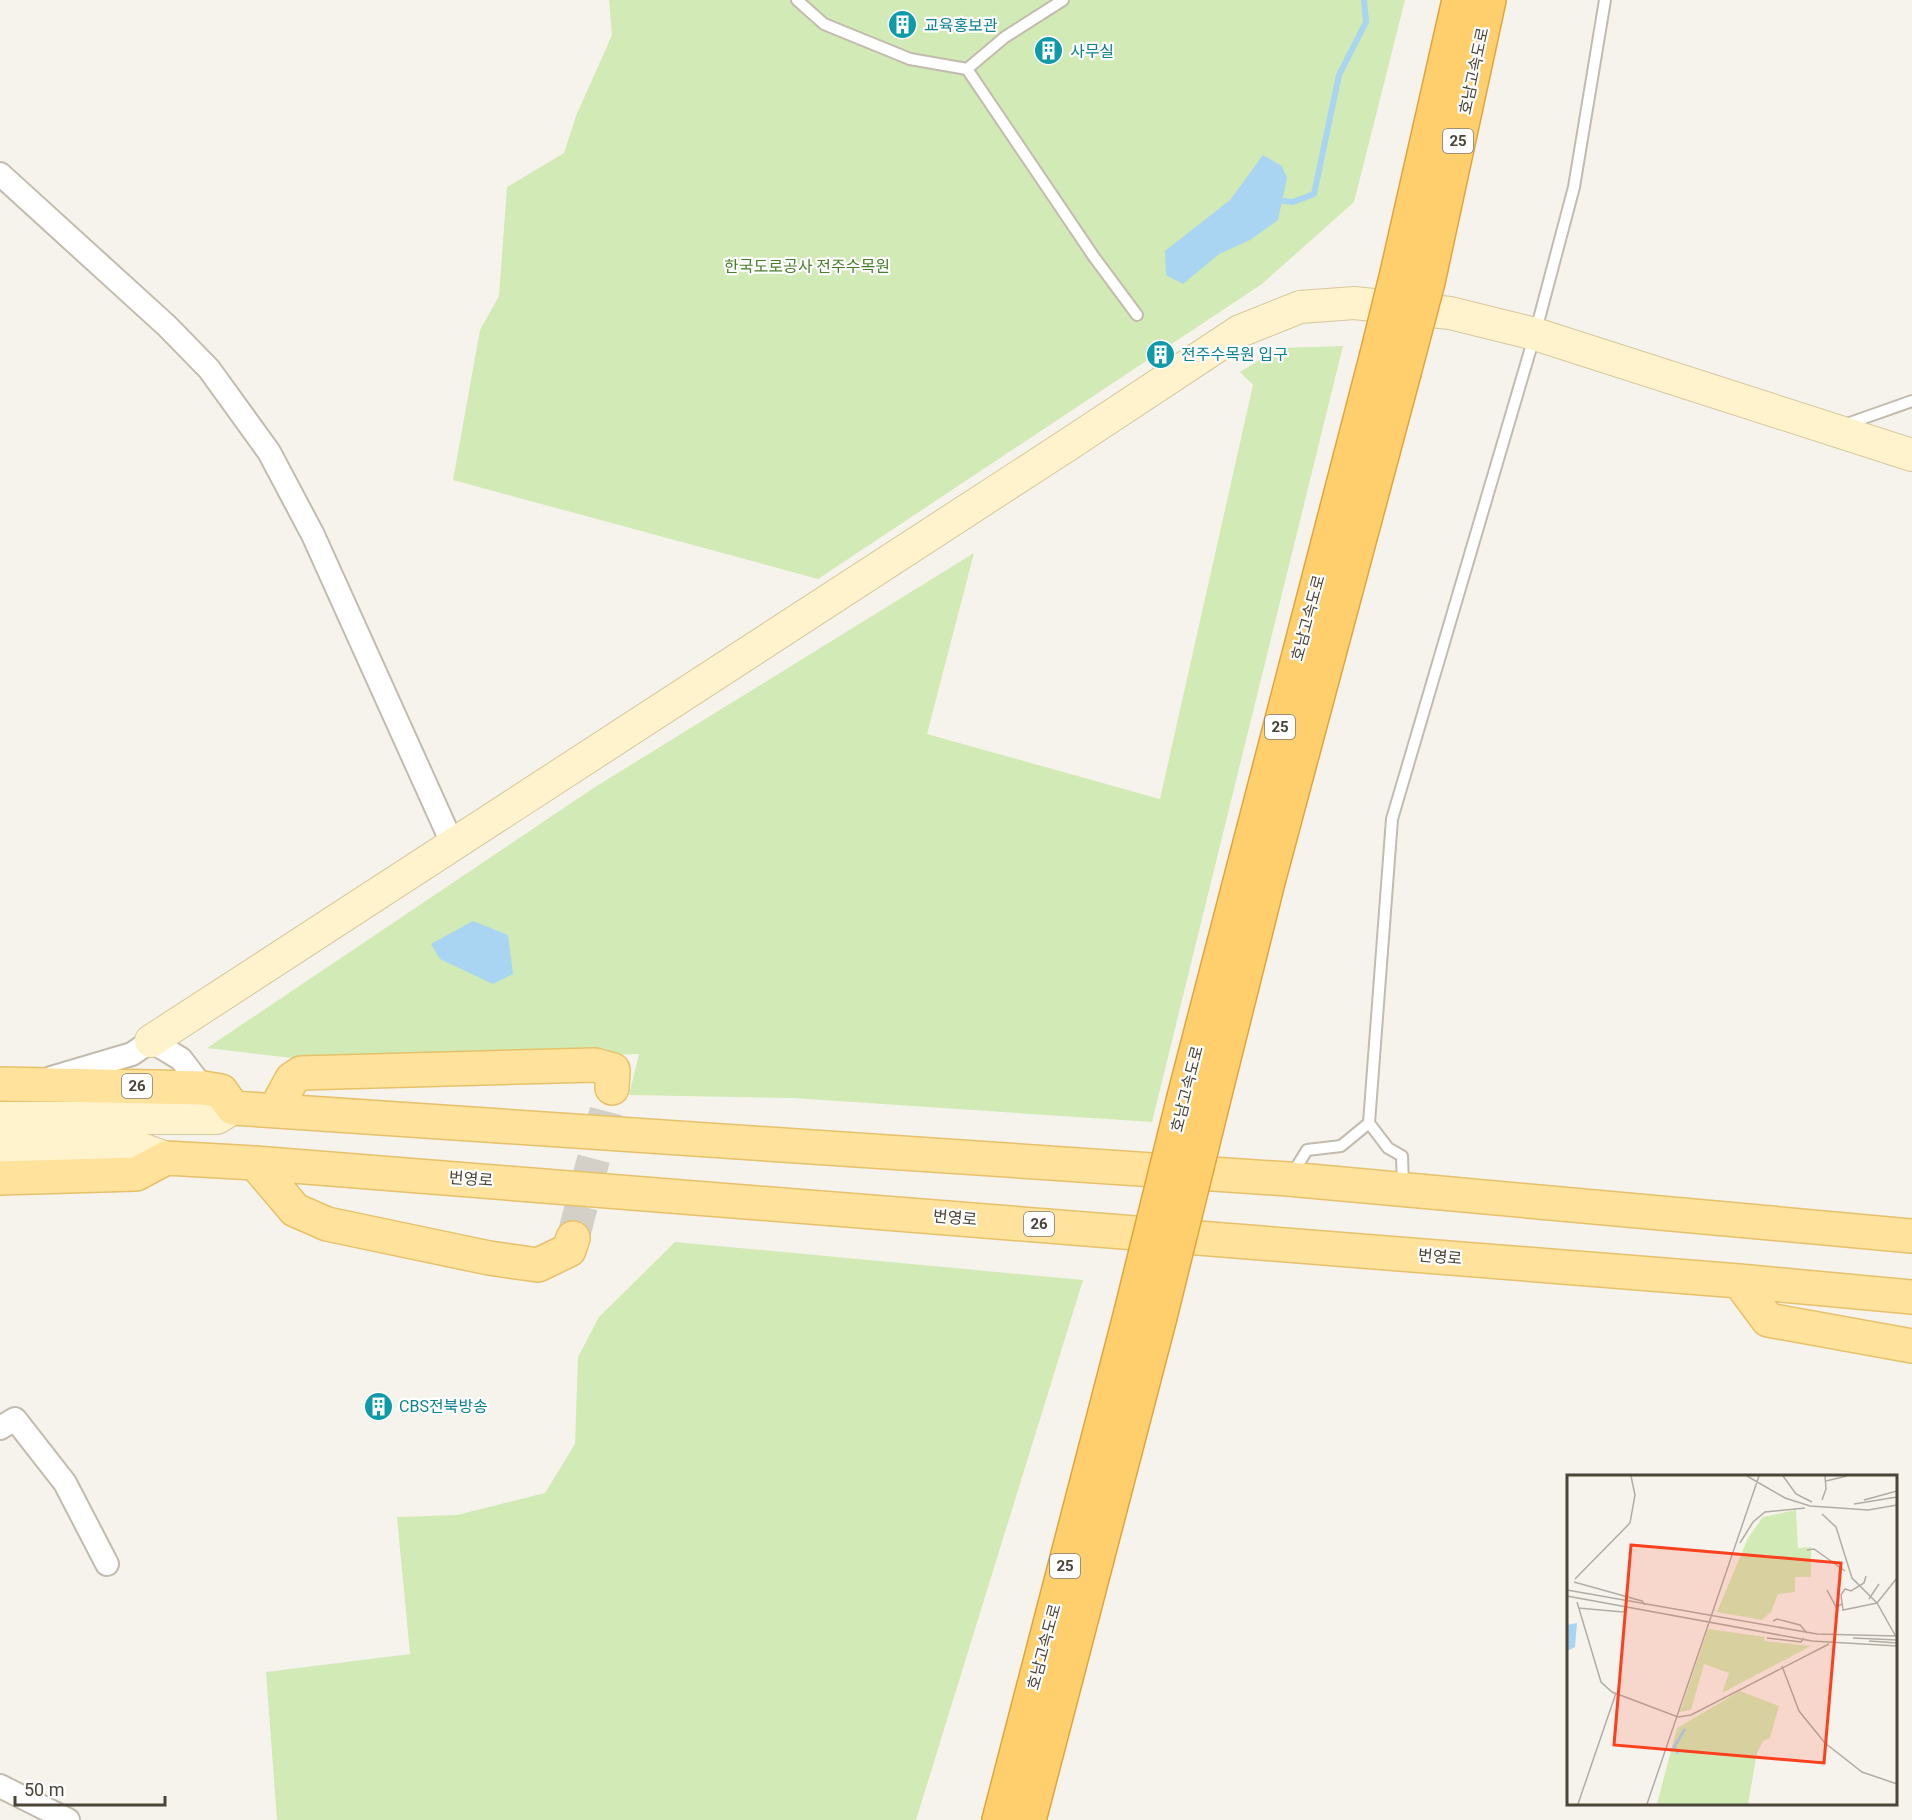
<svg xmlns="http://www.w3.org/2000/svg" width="1912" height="1820" viewBox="0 0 1912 1820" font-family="Roboto,'Noto Sans KR',sans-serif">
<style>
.green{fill:#d2eab5}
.water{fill:#a9d4f2}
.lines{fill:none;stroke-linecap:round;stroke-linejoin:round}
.stream{stroke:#a9d4f2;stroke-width:6}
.primary-tunnel{stroke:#d4d0c8;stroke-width:33;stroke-dasharray:33 16;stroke-linecap:butt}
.lane-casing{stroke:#c2bbae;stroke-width:14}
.street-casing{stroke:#c2bbae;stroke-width:26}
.secondary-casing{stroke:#d6c79b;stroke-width:34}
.primary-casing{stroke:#e6c16a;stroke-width:36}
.highway-casing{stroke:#e0a43c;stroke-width:36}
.lane{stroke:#fff;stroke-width:10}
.street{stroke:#fff;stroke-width:22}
.secondary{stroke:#fff3cd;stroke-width:32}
.primary{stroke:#ffe39c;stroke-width:33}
.highway{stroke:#ffcf6e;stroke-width:33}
.highway-bridge-casing{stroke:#e0a43c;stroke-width:36;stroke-linecap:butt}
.highway-bridge{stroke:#ffcf6e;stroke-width:33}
.labels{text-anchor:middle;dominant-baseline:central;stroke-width:4.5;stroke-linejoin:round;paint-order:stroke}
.shield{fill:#fff;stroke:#817c74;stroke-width:1.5}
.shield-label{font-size:15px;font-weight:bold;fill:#4b4439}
.culture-label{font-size:16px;fill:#0d838f;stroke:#fff;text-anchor:start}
.street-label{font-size:16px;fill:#4b4439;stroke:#fff}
.park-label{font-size:16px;fill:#4a7f2a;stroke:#fff}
.inset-river{fill:none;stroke:#a9d4f2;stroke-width:3}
.inset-road{fill:none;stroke:#b2ada4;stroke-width:1.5}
.view{fill:#fc3f1d;fill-opacity:0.15;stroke:#fc3f1d;stroke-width:3}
.inset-edge{fill:none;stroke:#4b4439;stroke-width:3}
</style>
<rect width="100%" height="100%" fill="#f6f3ec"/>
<path class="green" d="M 609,0 L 1405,0 L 1354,202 L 1262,284 L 818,579 L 453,480 L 480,330 L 499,296 L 507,187 L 564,153 L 576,116 L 612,35 Z
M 1343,346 L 1152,1122 L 793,1098 L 629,1095 L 639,1054 L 326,1062 L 207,1048 L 595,787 L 974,553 L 927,734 L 1160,799 L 1253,385 L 1240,372 L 1278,348 Z
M 675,1242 L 1083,1280 L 916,1820 L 277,1820 L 266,1672 L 410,1654 L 397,1517 L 457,1515 L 545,1493 L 575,1444 L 578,1357 L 599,1317 Z"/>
<path class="water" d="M 1263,155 L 1282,166 L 1287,178 L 1278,220 L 1250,240 L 1219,254 L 1183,284 L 1166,275 L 1165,251 L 1230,200 Z
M 473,921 L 508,935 L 513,974 L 493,984 L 440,959 L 431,944 Z"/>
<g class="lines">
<path class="stream" d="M 1284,201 L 1293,202 L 1314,194 L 1339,75 L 1366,22 L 1364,0"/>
<path class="primary-tunnel" d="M 573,1238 L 612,1088"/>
<defs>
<path id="lane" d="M 797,0 L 824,24 L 910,59 L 967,69 L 1094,257 L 1137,315
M 967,69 L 1005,37 L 1063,0
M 1844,425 L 1912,401
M 1291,1176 L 1307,1150 L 1341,1146 L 1369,1123
M 1403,1187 L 1402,1156 L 1388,1148 L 1369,1123 L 1392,819 L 1535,334 L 1574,187 L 1605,0"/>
<path id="street" d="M 0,174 L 167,326 L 209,369 L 269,452 L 313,535 L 453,845
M 51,1078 L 132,1054 L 151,1041 L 181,1059 L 203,1088
M 0,1428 L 15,1419 L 65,1483 L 107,1564
M 0,1786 L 68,1820"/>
<path id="secondary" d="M 151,1041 L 1069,444 L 1240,331 L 1300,307 L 1354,303 L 1450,313 L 1535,334 L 1912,455
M 0,1118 L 217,1118 L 233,1108
M 0,1146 L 125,1143 L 166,1158"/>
<path id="primary" d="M 0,1084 L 203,1088 L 221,1091 L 233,1108 L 1288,1179 L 1912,1236
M 275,1110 L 292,1079 L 301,1073 L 595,1065 L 613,1070 L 612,1088
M 255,1163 L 295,1210 L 327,1224 L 489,1258 L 538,1265 L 569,1250 L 573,1238
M 0,1178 L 136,1174 L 166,1158 L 255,1163 L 1739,1281 L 1912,1297
M 1739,1281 L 1768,1320 L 1912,1346"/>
<path id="highway" d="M 1397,273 L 1459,0
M 1428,282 L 1489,0
M 1184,1097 L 1376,358
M 1213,1102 L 1268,882 L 1404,373
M 999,1820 L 1131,1312
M 1029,1820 L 1160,1317"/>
</defs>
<use href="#lane" class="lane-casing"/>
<use href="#street" class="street-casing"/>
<use href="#secondary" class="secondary-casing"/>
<use href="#primary" class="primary-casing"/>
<use href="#highway" class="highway-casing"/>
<use href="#lane" class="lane"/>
<use href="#street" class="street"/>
<use href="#secondary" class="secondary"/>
<use href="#primary" class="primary"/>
<use href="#highway" class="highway"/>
<defs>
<path id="highway-bridge" d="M 1376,358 L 1397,273
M 1404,373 L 1428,282
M 1131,1312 L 1184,1097
M 1160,1317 L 1213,1102"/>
</defs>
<use href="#highway-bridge" class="highway-bridge-casing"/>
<use href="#highway-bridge" class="highway-bridge"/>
</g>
<defs>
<symbol id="building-disc" viewBox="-11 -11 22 22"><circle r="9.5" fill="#0f9aa8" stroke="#fff"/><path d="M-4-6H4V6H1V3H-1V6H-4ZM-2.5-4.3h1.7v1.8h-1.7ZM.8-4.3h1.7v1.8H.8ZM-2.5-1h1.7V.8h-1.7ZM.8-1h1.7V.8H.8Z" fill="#fff"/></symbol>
</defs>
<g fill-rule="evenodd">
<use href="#building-disc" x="886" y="8" width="33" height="33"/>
<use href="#building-disc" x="1032" y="34" width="33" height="33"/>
<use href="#building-disc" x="1144" y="338" width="33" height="33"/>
<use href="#building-disc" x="362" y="1390" width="33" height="33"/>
</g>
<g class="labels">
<g class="shield">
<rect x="1443" y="129" width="30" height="24" rx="4.5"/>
<rect x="1265" y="715" width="30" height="24" rx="4.5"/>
<rect x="122" y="1074" width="30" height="24" rx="4.5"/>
<rect x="1024" y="1212" width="30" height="24" rx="4.5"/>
<rect x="1050" y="1554" width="30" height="24" rx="4.5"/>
</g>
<g class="shield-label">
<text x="1458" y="141">25</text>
<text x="1280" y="727">25</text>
<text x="137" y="1086">26</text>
<text x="1039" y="1224">26</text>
<text x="1065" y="1566">25</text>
</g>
<g class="culture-label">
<text x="924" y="25">교육홍보관</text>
<text x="1070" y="51">사무실</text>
<text x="1181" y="354">전주수목원 입구</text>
<text x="399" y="1406">CBS전북방송</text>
</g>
<g class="street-label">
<text transform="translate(1474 71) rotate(-78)">호남고속도로</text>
<text transform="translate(1308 618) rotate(-75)">호남고속도로</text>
<text transform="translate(1187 1089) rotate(-76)">호남고속도로</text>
<text transform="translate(471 1179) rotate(4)">번영로</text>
<text transform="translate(955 1218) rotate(5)">번영로</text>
<text transform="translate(1440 1257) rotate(5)">번영로</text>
<text transform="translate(1044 1647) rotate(-75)">호남고속도로</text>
</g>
<g class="park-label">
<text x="807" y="266">한국도로공사 전주수목원</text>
</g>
</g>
<g transform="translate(1567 1475)">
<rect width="330" height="330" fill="#f6f3ec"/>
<path d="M 229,35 L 231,73 L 244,72 L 244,102 L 228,102 L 228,117 L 211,119 L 204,137 L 195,145 L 150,137 L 181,63 L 196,42 ZM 141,154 L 198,162 L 197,166 L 244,171 L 155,218 L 162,198 L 137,189 L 124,235 L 113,237 ZM 173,216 L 212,231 L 203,263 L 196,266 L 190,278 L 181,329 L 90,329 L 110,253 Z" fill="#d2eab5"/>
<path d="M 10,148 L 8,172 L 0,176 L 0,150 Z" fill="#a9d4f2"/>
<path class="inset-river" d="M 111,279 L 107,272 L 118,254"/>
<path class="inset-road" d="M 180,1 L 218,23 L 243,31 L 301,35 L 330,30M 216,1 L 229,19 L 245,27M 259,6 L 280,1M 255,25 L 259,14 L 258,1M 297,25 L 330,16M 287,29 L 330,22M 255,39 L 269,52 L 285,103 L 310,128 L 328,160M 173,68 L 186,47 L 198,37 L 238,33M 240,75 L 247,74 L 278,96M 299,101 L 297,108 L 284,116 L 278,114 L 274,120 L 276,135 L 310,128 L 330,103M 8,104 L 63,48 L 68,20 L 64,1M 7,107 L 75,126 L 78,130M 0,115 L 250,159 L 330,161M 260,115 L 269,132 L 275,129M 0,121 L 245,166 L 330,171M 302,124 L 312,109M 10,127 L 34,207 L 45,217 L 111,242 L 124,240 L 262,169M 11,133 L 56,137 L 59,134M 206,146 L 210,144 L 233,150 L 240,158M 200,163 L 234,167 L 237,163M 286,163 L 330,165M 302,166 L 330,168M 215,191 L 232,236 L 258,268 L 295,297 L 330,309M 11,329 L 49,218M 80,329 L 192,1"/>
<path class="view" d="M 64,70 L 274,88 L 257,288 L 47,270 Z"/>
<rect width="330" height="330" class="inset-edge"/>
</g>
<path d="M15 1796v9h150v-9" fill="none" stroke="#4b4439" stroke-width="3"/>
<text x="24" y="1796" font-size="18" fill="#4b4439" stroke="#ffffff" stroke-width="4.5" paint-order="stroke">50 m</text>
</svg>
